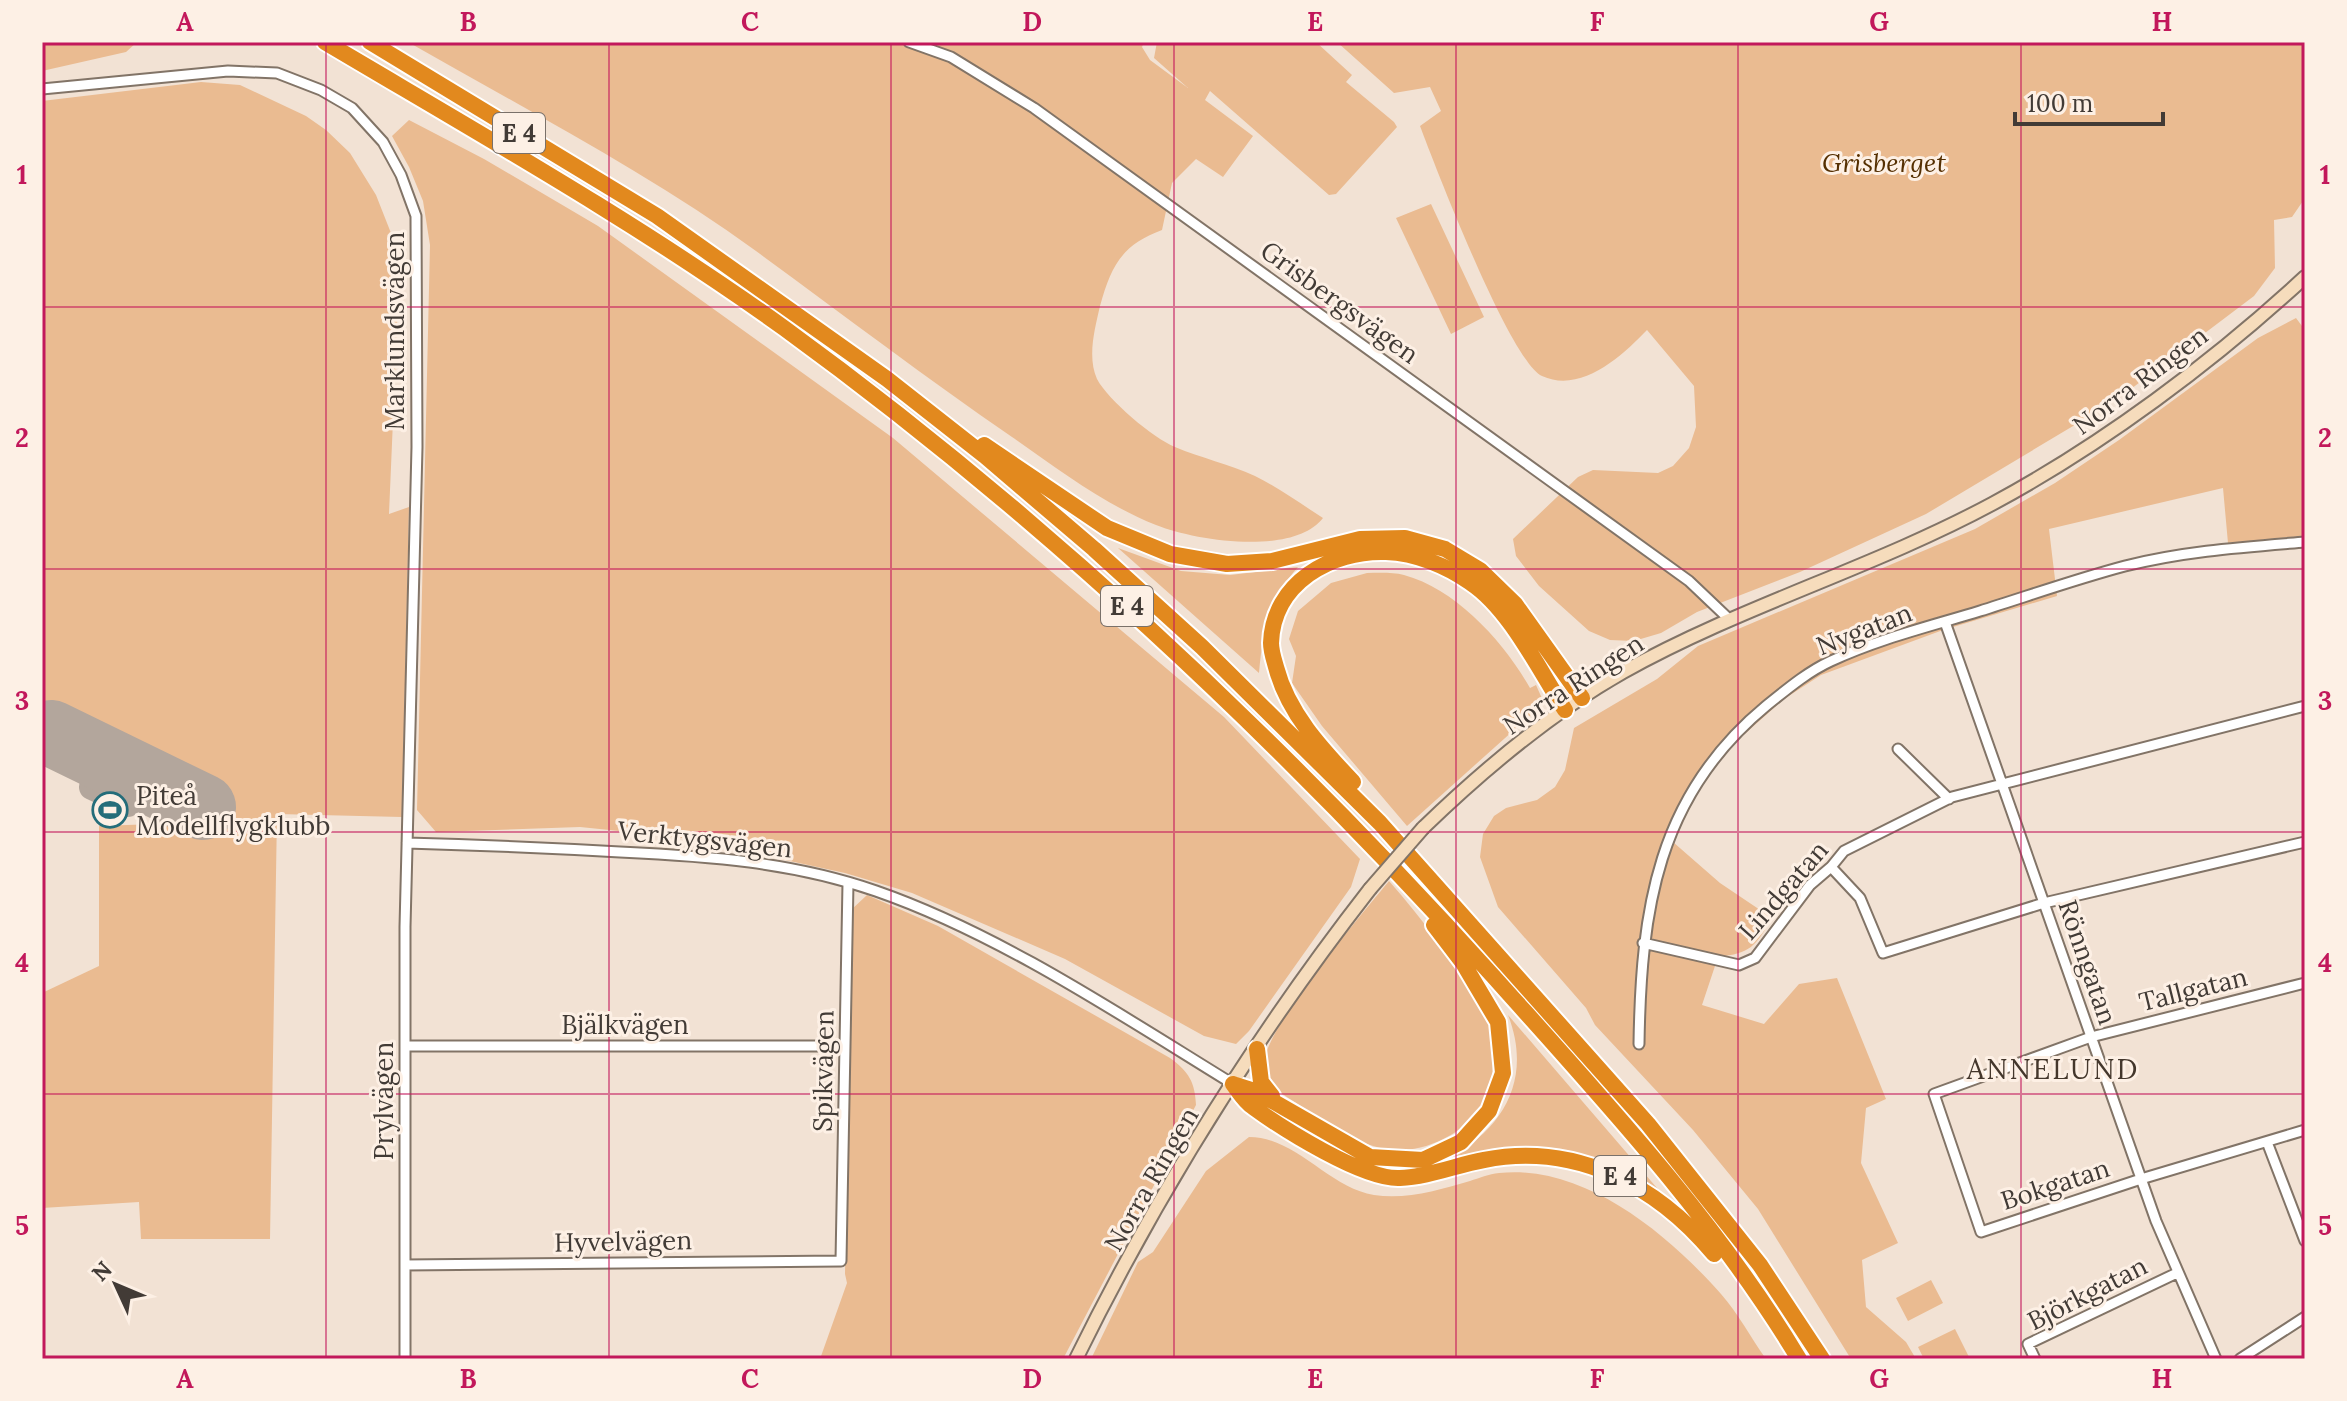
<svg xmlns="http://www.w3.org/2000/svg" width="2347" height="1401" viewBox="0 0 2347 1401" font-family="Lora,serif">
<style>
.green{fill:#eabb91}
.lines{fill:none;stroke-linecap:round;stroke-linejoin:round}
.taxiway{stroke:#b3a69c;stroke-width:26}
.runway{stroke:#b3a69c;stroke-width:66}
.street-casing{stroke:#827467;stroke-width:13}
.secondary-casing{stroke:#827467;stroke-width:16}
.highway-casing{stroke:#fff;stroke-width:20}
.street{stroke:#fff;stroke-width:9}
.secondary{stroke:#f6dcbc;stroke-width:12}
.highway{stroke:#e2891e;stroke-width:16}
.secondary-bridge-casing{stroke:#827467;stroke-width:16;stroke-linecap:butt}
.secondary-bridge{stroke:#f6dcbc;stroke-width:12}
.grid{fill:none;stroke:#c2185b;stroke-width:2;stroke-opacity:0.55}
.labels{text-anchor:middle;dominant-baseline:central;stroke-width:6;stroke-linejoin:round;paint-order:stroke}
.shield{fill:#fdf0e5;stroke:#7a716a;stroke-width:2}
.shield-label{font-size:24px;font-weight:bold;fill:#423b36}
.park-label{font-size:26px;font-style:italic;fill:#552f01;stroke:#fdf0e5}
.street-label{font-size:26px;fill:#423b36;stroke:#fdf0e5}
.poi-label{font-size:26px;fill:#423b36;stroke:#fdf0e5;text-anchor:start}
.neighbourhood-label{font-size:28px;letter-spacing:2px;fill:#44372c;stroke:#fdf0e5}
.neatline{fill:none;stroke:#c2185b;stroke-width:3}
.grid-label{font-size:26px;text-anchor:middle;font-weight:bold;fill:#c2185b}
</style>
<rect width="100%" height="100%" fill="#f2e2d4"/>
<path class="green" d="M 42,42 L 137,42 L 126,52 L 42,71 Z
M 408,42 L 1144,42 L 1142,47 L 1150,60 L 1188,88 L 1154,58 L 1157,42 L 1316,42 L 1352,75 L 1346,82 L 1394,122 L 1397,127 L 1336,194 L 1329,195 L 1210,91 L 1205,100 L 1253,136 L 1223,177 L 1196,159 L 1172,183 L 1162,230 C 1121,245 1111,267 1100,306 C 1095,328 1087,357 1097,379 C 1108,400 1153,438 1175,447 C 1201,458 1229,464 1255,476 C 1279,488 1301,504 1323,518 C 1294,556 1196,541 1156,525 C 1103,504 1058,469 1012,437 C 925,377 841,313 756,251 C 647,172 525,109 408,42 Z
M 1337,42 L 2305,42 L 2305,198 L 2292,217 L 2274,220 L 2275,268 L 2254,296 L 2115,401 L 1926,514 L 1800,572 L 1697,612 L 1661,633 L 1634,641 L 1610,640 L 1589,631 L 1539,586 L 1516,556 L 1513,539 L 1578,477 L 1593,470 L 1658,473 L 1673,466 L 1689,448 L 1696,427 L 1694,386 L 1647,330 C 1622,356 1581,394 1542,376 C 1510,361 1435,166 1420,126 L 1441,111 L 1430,87 L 1394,93 Z
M 201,82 L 240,85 L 306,116 L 326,130 L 350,153 L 376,195 L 400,256 L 389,514 L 409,507 L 402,817 L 277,814 L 270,1239 L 141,1239 L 139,1202 L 42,1208 L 42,993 L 99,966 L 99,826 L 211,822 L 210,790 L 51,717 L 46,721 C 42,739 48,755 42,772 L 42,101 Z
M 409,120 L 484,159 L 598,226 L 893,438 L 1224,717 L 1360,859 L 1351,887 L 1249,1031 L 1236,1044 L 1204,1036 L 1065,959 L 912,893 L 845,873 L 678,837 L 580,827 L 436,832 L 417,810 L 430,245 L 423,201 L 409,167 L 392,136 Z
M 1431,204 L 1484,317 L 1451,334 L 1396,218 Z
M 2296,318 L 2305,330 L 2305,536 L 2228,543 L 2223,488 L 2049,529 L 2057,596 L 1943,630 L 1821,675 L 1784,699 L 1730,747 L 1702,784 L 1673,842 L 1720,883 L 1772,918 C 1755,947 1751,953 1718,957 L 1702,1005 L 1764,1024 L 1799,984 L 1837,978 L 1886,1099 L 1866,1108 L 1861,1163 L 1898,1243 L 1862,1260 L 1866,1307 L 1906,1342 L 1916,1359 L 1851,1359 L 1758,1209 L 1693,1130 L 1595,1025 L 1586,1008 L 1498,907 L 1480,857 L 1483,834 L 1494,816 L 1506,808 L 1537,800 L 1555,787 L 1565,770 L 1574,728 L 1657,679 L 1698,646 L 1975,529 L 2055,483 L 2119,440 L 2258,338 Z
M 1118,548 L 1181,571 L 1230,575 L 1298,567 C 1269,600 1263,629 1259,673 Z
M 1367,573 C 1378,573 1392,572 1404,575 C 1456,589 1504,642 1530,688 L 1536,685 L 1544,703 L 1407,826 L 1322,726 L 1292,683 L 1296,656 L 1289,639 L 1298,611 L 1331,583 Z
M 1389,881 C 1424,921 1456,963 1481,1010 C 1485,1018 1493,1028 1494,1037 C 1496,1044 1494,1054 1493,1061 C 1493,1074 1491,1091 1484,1102 C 1470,1129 1433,1149 1403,1150 C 1367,1152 1332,1127 1304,1108 C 1289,1098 1265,1086 1264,1066 C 1261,1031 1364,912 1389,881 Z
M 867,895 L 938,926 L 1170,1058 C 1189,1072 1195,1082 1196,1105 L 1063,1359 L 820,1359 L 847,1283 L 845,1274 L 850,911 Z
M 1508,1015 L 1663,1195 C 1589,1145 1536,1143 1449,1157 C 1506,1128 1532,1076 1508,1015 Z
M 1249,1137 C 1296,1137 1329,1188 1374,1195 C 1406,1200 1439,1190 1470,1181 C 1479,1178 1489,1174 1499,1173 C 1584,1164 1668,1234 1721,1294 C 1738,1313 1751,1338 1766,1359 L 1091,1359 L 1138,1262 L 1153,1252 L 1206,1171 Z
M 1931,1280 L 1943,1303 L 1908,1321 L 1896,1298 Z
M 1955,1329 L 1970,1359 L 1924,1359 L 1918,1347 Z"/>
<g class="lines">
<path class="taxiway" d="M 92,787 L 128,804
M 108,794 L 122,768"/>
<path class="runway" d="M 51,733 L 203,807"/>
<defs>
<path id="street" d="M 909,42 L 951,57 L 1034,108 L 1689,581 L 1730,620
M 42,89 L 228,71 L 277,73 L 321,90 L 352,108 L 383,142 L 401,175 L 416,216 L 417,447 L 405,927 L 405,1359
M 1945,622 L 2156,1221 L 2216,1359
M 1898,749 L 1949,799
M 407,843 C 478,845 549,848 620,852 C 707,856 793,862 876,891 C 1000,934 1122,1016 1233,1084
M 1831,867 L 1860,898 L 1883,953 L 2044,903 L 2305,842
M 1643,943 L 1739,965 L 1755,958 L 1810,885 L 1831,867 L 1844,851 L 1952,797 L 2305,706
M 2305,983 L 2091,1037 L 1934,1094 L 1981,1232 L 2141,1179 L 2305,1130
M 1639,1044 C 1641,910 1657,796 1766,706 C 1786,690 1807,672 1831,661 C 1878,639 1931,626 1980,611 C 2028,596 2076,579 2125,566 C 2184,551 2245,547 2305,542
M 406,1046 L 845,1046
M 2267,1142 L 2305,1241
M 405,1265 L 841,1261 L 848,883
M 2035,1359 L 2028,1344 L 2177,1273
M 2240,1359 L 2305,1317"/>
<path id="secondary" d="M 1423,828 C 1484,769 1549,714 1623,672 C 1741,606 1873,568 1992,504 C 2102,445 2213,362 2305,277
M 1076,1359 C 1157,1194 1257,1034 1370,889"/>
<path id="highway" d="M 325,42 C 480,134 638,223 784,328 C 1044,517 1278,738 1493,976 C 1601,1097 1715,1219 1799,1359
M 370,42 L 657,216 L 887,379 L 985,456 L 1094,549 L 1202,647 L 1380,823 L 1648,1124 L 1760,1265 L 1822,1359
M 984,445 L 1107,528 L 1170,554 L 1227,564 L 1272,561 L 1360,539 L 1405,538 L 1445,549 L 1480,570 L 1515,604 L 1582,698
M 1353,782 C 1321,748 1288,713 1276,667 C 1274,660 1271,651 1271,643 C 1273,583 1331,550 1386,552 C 1416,553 1447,566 1471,583 C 1510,609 1539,670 1565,710
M 1257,1049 L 1261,1082 L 1272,1096
M 1233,1084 C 1239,1092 1245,1102 1253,1107 C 1283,1129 1364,1180 1400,1178 C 1429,1177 1456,1165 1484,1160 C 1575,1142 1657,1185 1714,1254
M 1233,1084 L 1255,1091 L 1370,1157 L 1423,1160 L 1461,1142 L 1489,1111 L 1503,1073 L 1498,1022 L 1463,963 L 1434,925"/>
</defs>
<use href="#street" class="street-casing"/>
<use href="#secondary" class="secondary-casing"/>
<use href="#highway" class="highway-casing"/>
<use href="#street" class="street"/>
<use href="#secondary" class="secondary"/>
<use href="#highway" class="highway"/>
<defs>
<path id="secondary-bridge" d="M 1370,889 L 1423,828"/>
</defs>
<use href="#secondary-bridge" class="secondary-bridge-casing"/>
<use href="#secondary-bridge" class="secondary-bridge"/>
</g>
<path class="grid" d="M 326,42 L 326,1359M 609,42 L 609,1359M 891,42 L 891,1359M 1174,42 L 1174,1359M 1456,42 L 1456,1359M 1738,42 L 1738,1359M 2021,42 L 2021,1359M 42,307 L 2305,307M 42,569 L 2305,569M 42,832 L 2305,832M 42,1094 L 2305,1094"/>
<defs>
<symbol id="stadium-ring" viewBox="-11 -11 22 22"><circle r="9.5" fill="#fdf0e5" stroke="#256d7a" stroke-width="1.5"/><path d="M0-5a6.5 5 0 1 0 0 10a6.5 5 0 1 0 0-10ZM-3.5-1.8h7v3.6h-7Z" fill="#256d7a"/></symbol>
</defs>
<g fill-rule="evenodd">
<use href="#stadium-ring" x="90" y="790" width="40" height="40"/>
</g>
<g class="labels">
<g class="shield">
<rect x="493" y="113" width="52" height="40" rx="6"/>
<rect x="1101" y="586" width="52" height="40" rx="6"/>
<rect x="1594" y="1156" width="52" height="40" rx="6"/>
</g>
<g class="shield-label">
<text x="519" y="133">E 4</text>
<text x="1127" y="606">E 4</text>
<text x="1620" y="1176">E 4</text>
</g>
<g class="park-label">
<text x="1884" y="162">Grisberget</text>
</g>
<g class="street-label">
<text transform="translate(1340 302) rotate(36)">Grisbergsvägen</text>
<text transform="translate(394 331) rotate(-90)">Marklundsvägen</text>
<text transform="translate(2140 380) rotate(-37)">Norra Ringen</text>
<text transform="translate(1864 629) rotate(-21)">Nygatan</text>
<text transform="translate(1573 684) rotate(-33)">Norra Ringen</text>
<text transform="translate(705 839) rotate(6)">Verktygsvägen</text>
<text transform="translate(1783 890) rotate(-49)">Lindgatan</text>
<text transform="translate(2088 962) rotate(71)">Rönngatan</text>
<text transform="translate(2193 989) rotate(-14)">Tallgatan</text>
<text x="625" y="1024">Bjälkvägen</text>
<text transform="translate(823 1071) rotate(-89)">Spikvägen</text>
<text transform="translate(383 1101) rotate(-90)">Prylvägen</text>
<text transform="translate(1151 1179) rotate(-60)">Norra Ringen</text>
<text transform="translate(2055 1184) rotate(-18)">Bokgatan</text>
<text transform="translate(623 1241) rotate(-1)">Hyvelvägen</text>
<text transform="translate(2087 1293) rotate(-27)">Björkgatan</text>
</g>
<g class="poi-label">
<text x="136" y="795">Piteå<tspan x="136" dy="30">Modellflygklubb</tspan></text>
</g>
<g class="neighbourhood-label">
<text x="2053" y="1069">ANNELUND</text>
</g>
</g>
<rect width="2347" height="1401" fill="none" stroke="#fdf0e5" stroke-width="88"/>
<g transform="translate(116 1285) rotate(314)" stroke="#fdf0e5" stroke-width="6" paint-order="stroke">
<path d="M0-6L14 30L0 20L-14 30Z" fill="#423b36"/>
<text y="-12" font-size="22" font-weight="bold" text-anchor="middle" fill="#423b36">N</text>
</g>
<path d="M2015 112v12h148v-12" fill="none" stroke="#423b36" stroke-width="4"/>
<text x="2027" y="112" font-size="24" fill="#423b36" stroke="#fdf0e5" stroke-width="6" paint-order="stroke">100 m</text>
<rect x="44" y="44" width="2259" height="1313" class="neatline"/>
<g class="grid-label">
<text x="185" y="31">A</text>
<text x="468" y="31">B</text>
<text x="750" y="31">C</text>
<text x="1032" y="31">D</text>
<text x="1315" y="31">E</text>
<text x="1597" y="31">F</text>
<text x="1879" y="31">G</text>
<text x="2162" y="31">H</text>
<text x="22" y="184">1</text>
<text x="2325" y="184">1</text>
<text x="22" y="447">2</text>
<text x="2325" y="447">2</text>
<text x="22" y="710">3</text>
<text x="2325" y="710">3</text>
<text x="22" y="972">4</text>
<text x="2325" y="972">4</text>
<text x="22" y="1235">5</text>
<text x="2325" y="1235">5</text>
<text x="185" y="1388">A</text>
<text x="468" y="1388">B</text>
<text x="750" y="1388">C</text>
<text x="1032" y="1388">D</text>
<text x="1315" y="1388">E</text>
<text x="1597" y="1388">F</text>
<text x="1879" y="1388">G</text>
<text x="2162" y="1388">H</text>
</g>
</svg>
